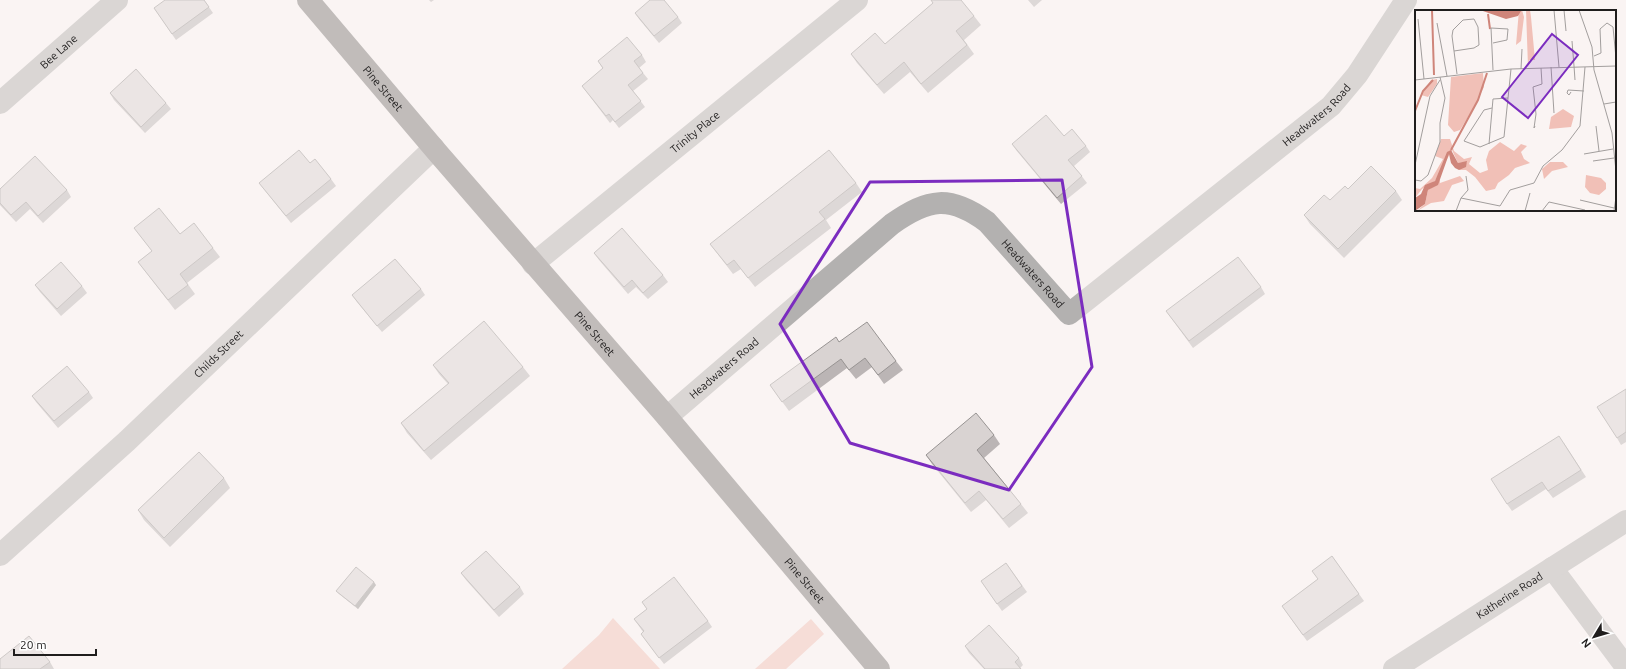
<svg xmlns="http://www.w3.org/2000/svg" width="1626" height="669" viewBox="0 0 1626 669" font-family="Ubuntu,sans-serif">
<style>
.green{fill:#f1c0b7}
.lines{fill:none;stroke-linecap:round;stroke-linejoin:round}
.minor{stroke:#b3b1b0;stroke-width:22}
.major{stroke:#7c7877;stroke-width:22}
.wall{fill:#bbb5b5}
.shaded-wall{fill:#989493}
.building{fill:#d9d3d2;stroke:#989493}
.marked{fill:none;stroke:#7b2cbf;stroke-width:3;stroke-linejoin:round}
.labels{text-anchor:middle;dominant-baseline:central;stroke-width:3.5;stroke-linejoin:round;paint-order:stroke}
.street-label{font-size:11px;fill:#1f1d1d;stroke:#fff}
.inset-river{fill:none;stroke:#cf857a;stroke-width:2}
.inset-road{fill:none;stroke:#a29e9d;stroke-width:1}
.view{fill:#7b2cbf;fill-opacity:0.15;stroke:#7b2cbf;stroke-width:2}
.inset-edge{fill:none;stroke:#1f1d1d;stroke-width:2}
</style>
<rect width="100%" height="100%" fill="#faf4f3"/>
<path class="green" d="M 613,618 L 660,669 L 562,669 L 599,635 Z
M 811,619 L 824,634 L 786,669 L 755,669 Z"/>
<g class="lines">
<g class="minor">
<path id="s1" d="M 0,103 L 117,0"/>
<path id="s2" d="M 533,264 L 857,0"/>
<path id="s3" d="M 667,417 L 892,224 C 929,198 950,195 987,222 L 1069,314 L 1331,106 L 1357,75 L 1406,0"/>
<path id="s4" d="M 0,555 L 127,441 L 434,148"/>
<path d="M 1552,568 L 1626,667"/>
<path id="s5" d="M 1394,669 L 1626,521"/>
</g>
<path class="major" id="s6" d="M 308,0 L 437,152 L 667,417 L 879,669"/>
</g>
<path class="wall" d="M 204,0 L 213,13 L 176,40 L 154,8 Z
M 429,0 L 434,0 L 431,2 Z
M 931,0 L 974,16 L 981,25 L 964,40 L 974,54 L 928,93 L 910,72 L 884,94 L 857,63 L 851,54 L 885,44 L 933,3 Z
M 1028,0 L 1042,0 L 1034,7 Z
M 635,13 L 678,17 L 682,23 L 659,43 L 639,19 Z
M 642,55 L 646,62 L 639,68 L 648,79 L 633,91 L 645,107 L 619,128 L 613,120 L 610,123 L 582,86 L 603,69 L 598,61 Z
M 110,93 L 166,103 L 171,109 L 145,133 L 114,100 Z
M 1064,136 L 1086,146 L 1090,152 L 1074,166 L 1087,183 L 1061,204 L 1016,150 L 1012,144 Z
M 331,179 L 336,186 L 291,223 L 259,183 Z
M 856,183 L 862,192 L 826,220 L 831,228 L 755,287 L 741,269 L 733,274 L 710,244 Z
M 0,189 L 67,190 L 71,197 L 43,223 L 30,209 L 16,222 L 0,205 Z
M 1396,191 L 1402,200 L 1344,258 L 1310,224 L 1304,215 L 1330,200 Z
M 134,228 L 180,234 L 213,248 L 220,257 L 187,283 L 195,294 L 175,310 L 138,262 L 152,251 Z
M 594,253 L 663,275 L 668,282 L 648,299 L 636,287 L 628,294 L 599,260 Z
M 35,285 L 82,286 L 87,293 L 61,316 L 40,292 Z
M 1261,287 L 1265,294 L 1193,348 L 1166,311 Z
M 421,289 L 425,295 L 382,332 L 357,302 L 352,295 Z
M 839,342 L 896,361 L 903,370 L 884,384 L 872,367 L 856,379 L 847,368 L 789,411 L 770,385 Z
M 433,365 L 523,367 L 530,376 L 431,460 L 407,433 L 401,423 L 448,384 L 439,374 Z
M 1626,389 L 1626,442 L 1621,445 L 1617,438 Z
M 89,392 L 93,398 L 58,428 L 36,402 L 32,396 Z
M 994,435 L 1000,444 L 984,458 L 1021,504 L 1028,513 L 1009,528 L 986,500 L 971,512 L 932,464 L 926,455 Z
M 1564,443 L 1586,477 L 1553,498 L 1546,489 L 1512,511 L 1507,504 Z
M 224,478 L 230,488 L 170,547 L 144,520 L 138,510 Z
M 1332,556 L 1364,601 L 1307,641 L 1282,606 L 1318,579 Z
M 1006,563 L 1027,592 L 1002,611 L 981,581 Z
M 461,573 L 520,587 L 524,594 L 499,617 L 466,580 Z
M 376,585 L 358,609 L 339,594 L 336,591 Z
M 642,602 L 708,621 L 712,627 L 664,664 L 641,634 L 643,632 L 634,619 L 647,609 Z
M 965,646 L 1019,658 L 1023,665 L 1020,668 L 1021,669 L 984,669 L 969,653 Z
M 50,662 L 54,669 L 0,669 Z"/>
<path class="shaded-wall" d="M 374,582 L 376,585 L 358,609 L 355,606 Z"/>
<path class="building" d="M 165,0 L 204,0 L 209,7 L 172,34 L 154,8 Z
M 650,0 L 664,0 L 678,17 L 654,36 L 635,13 Z
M 931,0 L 961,0 L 974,16 L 956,31 L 967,45 L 921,84 L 904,62 L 877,85 L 851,54 L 875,33 L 885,44 L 933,3 Z
M 627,37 L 642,55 L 634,61 L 643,73 L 628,85 L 641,101 L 615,122 L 609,114 L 606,116 L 582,86 L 603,68 L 598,61 Z
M 136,69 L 166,103 L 141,127 L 110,93 Z
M 1046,115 L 1064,136 L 1072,129 L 1086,146 L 1068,160 L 1082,176 L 1057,198 L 1012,144 Z
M 299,150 L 310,163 L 315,159 L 331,179 L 286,216 L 259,183 Z
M 829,150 L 856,183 L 819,212 L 825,219 L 748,278 L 734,260 L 727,265 L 710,244 Z
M 35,156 L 67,190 L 38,216 L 26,202 L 11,215 L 0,203 L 0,189 Z
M 1371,166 L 1396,191 L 1338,249 L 1304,215 L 1324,195 L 1330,200 L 1345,186 L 1348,189 Z
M 159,208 L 180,234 L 194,223 L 213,248 L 180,274 L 188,285 L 168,300 L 138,262 L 152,251 L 134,228 Z
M 622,228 L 663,275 L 643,293 L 632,280 L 624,287 L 594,253 Z
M 1238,257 L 1261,287 L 1189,341 L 1166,311 Z
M 395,259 L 421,289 L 377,326 L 352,295 Z
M 61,262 L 82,286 L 57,309 L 35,285 Z
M 484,321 L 523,367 L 424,451 L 401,423 L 449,383 L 433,365 Z
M 867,322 L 896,361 L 878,375 L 865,358 L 849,370 L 841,359 L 782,402 L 770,385 L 836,337 L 839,342 Z
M 67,366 L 89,392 L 54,421 L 32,396 Z
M 1626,389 L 1626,432 L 1617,438 L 1597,407 Z
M 976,413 L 994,435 L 977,450 L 1021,504 L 1003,519 L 979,491 L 965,503 L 926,455 Z
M 1559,436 L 1581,470 L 1548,491 L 1542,482 L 1507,504 L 1491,479 Z
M 199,452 L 224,478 L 164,538 L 138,510 Z
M 486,551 L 520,587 L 494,610 L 461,573 Z
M 1332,556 L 1359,594 L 1303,635 L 1282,606 L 1318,579 L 1312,571 Z
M 1006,563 L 1022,586 L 997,604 L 981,581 Z
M 356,567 L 374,582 L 355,606 L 336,591 Z
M 674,577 L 708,621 L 659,658 L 641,634 L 644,631 L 634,619 L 647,609 L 642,602 Z
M 989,625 L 1019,658 L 1015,662 L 1021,669 L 985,669 L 965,646 Z
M 29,636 L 50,662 L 40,669 L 0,669 L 0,659 Z"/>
<path d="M0 0H1626V669H0ZM 1062,180 L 1092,367 L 1009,490 L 850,443 L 780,324 L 870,182 Z" fill="#faf4f3" fill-opacity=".55" fill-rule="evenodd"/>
<path class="marked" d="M 1062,180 L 1092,367 L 1009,490 L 850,443 L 780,324 L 870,182 Z"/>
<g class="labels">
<g class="street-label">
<text stroke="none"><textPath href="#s1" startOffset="78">Bee Lane</textPath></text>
<text stroke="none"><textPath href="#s6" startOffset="116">Pine Street</textPath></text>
<text stroke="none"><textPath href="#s3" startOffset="842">Headwaters Road</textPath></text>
<text stroke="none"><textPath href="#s2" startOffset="209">Trinity Place</textPath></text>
<text stroke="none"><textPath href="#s3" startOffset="470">Headwaters Road</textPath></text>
<text stroke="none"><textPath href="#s6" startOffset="440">Pine Street</textPath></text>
<text stroke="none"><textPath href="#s4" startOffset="297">Childs Street</textPath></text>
<text stroke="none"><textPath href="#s3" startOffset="75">Headwaters Road</textPath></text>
<text stroke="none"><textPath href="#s6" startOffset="764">Pine Street</textPath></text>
<text stroke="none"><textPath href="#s5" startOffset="137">Katherine Road</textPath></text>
</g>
</g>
<g transform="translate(1415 10)">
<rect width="201" height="201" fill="#faf4f3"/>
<path d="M 104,0 L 107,0 L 109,7 L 106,31 L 101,35 ZM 111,0 L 115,0 L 116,7 L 120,50 L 114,50 L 113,57 ZM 68,63 L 69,77 L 58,99 L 45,120 L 39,122 L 33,115 L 36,67 ZM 22,69 L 22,74 L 13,87 L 6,85 L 16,70 ZM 148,99 L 159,106 L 156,117 L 134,119 L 136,107 ZM 26,129 L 35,129 L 39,141 L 49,149 L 57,147 L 54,154 L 65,163 L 73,160 L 71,150 L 74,141 L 85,132 L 99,141 L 106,134 L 112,136 L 106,142 L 109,149 L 115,153 L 100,158 L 94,165 L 83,173 L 80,179 L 71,181 L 60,167 L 51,160 L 44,160 L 52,152 L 43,153 L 37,140 L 20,171 L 7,179 L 0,188 L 0,178 L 5,179 L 17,168 L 28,149 L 20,146 ZM 135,152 L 148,152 L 153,157 L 137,161 L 129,169 L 127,159 ZM 171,165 L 186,168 L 191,173 L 191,179 L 184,185 L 175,183 L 170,177 ZM 45,166 L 49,171 L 37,175 L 29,191 L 16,193 L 2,201 L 10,194 L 13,180 L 23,173 L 25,168 L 25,173 Z" fill="#f1c0b7"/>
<path d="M 65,0 L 106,0 L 106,1 L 103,6 L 91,9 ZM 36,140 L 43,153 L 52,151 L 51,157 L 44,160 L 40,158 L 36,153 L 34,144 L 23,175 L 13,180 L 10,194 L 0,201 L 0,188 L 6,184 L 10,175 L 20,171 L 32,142 Z" fill="#cf857a"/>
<path class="inset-river" d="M 17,0 L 19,65M 73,4 L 75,19M 0,101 L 8,81 L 18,70M 36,140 L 63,90 L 72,63"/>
<path class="inset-road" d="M 139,0 L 144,57M 149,0 L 151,21M 164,0 L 177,37 L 179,60 L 197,123 L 201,161M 3,9 L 9,69M 22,13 L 32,66M 157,31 L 159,56M 78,33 L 92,30 L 93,19 L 76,18 L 78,60M 39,41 L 59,38 L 64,35 L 63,17 L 59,9 L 48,10 L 38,20 L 37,26 L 39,41 L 42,64M 179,46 L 186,43 L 185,19 L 192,13 L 198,17 L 201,48M 159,56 L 160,70M 136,57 L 139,103M 106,59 L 107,39M 0,70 L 96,59 L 201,56M 156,82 L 154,85 L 152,83 L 153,80 L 169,81M 189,94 L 201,92M 77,98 L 69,100 L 49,131 L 65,137 L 89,127 L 96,59M 120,116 L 119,118 L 121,104 L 118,77 L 127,74 L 126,58M 181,116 L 184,141M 74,134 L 78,89 L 93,88M 169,144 L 198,139M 178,151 L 199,148M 0,155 L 15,86 L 25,70M 0,170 L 6,171 L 13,165 L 25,132 L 25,113 L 30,88 L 25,67M 46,188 L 53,180 L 51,166M 165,190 L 199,198M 41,201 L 46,188 L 85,196 L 95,180 L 119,173 L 128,156 L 147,140 L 165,116 L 170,57M 110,201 L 115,183M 127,201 L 134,192 L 170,200M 199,201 L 201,187"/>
<path class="view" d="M 137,24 L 163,45 L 113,108 L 87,87 Z"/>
<rect width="201" height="201" class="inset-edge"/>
</g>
<g transform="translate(1594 637) rotate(232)" stroke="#ffffff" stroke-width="3" paint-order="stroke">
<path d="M0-3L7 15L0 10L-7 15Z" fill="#1f1d1d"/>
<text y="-6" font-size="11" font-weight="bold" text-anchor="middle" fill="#1f1d1d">N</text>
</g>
<path d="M14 649v6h82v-6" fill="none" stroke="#1f1d1d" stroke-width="2"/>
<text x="20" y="649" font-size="12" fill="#1f1d1d" stroke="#ffffff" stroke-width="3" paint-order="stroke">20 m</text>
</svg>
